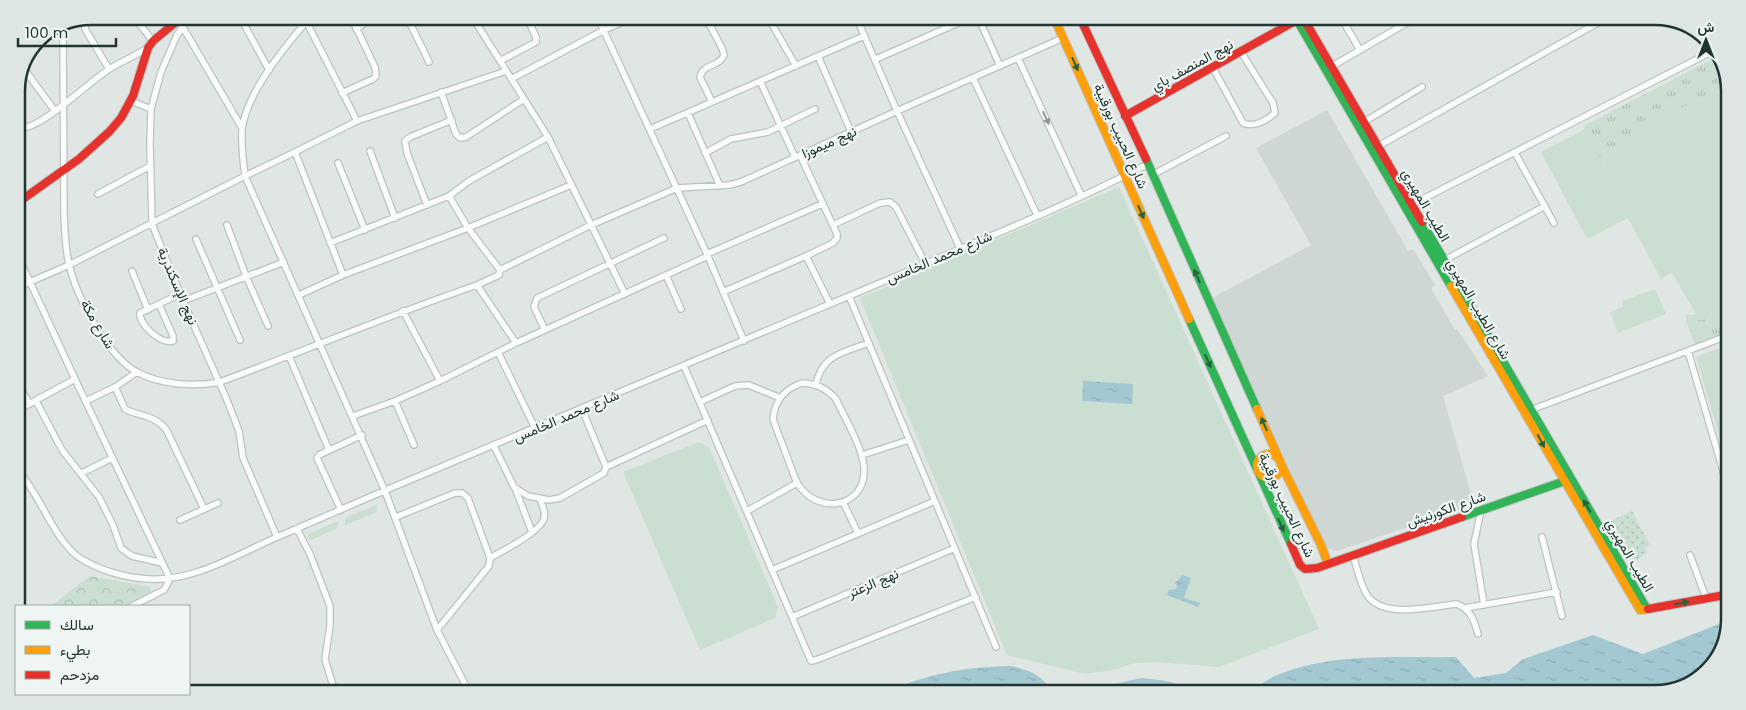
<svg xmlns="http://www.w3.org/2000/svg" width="1746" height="710" viewBox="0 0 1746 710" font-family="Poppins,Vazirmatn,sans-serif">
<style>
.built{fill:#ced7d3}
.grass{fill:url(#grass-tufts)}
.forest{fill:url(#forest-crowns)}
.park{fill:url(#park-dots)}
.garden{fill:#caded1}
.water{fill:url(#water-ripples)}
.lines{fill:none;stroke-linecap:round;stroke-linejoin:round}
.stream{stroke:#a4c8d1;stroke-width:2}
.street-casing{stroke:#bdc3c0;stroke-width:8}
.fast-casing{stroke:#bdc3c1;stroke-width:10}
.slow-casing{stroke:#bdc3c1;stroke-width:10}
.jam-casing{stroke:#bdc3c1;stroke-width:10}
.street{stroke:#fafbfb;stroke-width:5.5}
.fast{stroke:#30b455;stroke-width:8}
.slow{stroke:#ff9f0a;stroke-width:8}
.jam{stroke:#e5322d;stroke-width:8}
.oneway{fill:#26623e}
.oneway2{fill:#8e9896}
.labels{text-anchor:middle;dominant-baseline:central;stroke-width:4.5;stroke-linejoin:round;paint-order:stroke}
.street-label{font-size:14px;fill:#213632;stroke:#eef5f2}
.rim{fill:none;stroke:#213632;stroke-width:2.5}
</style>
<defs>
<pattern id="grass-tufts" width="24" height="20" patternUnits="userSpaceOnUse" patternTransform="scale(1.25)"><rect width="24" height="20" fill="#caded1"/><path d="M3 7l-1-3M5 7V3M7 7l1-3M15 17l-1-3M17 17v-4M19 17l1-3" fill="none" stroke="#adbfb4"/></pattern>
<pattern id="forest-crowns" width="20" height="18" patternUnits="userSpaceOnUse" patternTransform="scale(1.25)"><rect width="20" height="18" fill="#caded1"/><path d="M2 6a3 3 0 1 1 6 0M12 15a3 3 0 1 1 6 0" fill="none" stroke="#adbfb4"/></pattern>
<pattern id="park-dots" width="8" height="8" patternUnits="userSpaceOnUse" patternTransform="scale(1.25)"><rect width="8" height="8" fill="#caded1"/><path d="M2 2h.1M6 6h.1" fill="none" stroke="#adbfb4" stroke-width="1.8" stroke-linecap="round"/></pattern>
<pattern id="water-ripples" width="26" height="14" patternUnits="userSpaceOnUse" patternTransform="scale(1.25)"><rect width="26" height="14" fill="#a4c8d1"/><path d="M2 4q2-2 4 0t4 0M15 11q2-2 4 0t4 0" fill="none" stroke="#8dacb4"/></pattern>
</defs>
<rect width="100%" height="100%" fill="#e0e6e3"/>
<path class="built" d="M 1327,110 L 1408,251 L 1413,249 L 1435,285 L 1431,288 L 1455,330 L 1457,329 L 1488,376 L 1443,396 L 1474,505 L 1337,551 L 1325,547 L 1212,298 L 1311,245 L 1256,148 Z"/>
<path class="grass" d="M 1719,56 L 1730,86 L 1729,106 L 1720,84 L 1712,94 L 1697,102 L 1659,115 L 1607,170 L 1583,126 Z
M 1727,317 L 1727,332 L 1695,345 L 1686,321 Z"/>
<path class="forest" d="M 90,576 L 150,587 L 153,599 L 142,606 L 133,604 L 128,606 L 51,606 Z"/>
<path class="park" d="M 1632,511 L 1650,545 L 1645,547 L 1647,553 L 1632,563 L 1610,521 Z"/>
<path class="garden" d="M 1720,84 L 1729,106 L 1727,317 L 1686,321 L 1686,315 L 1696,314 L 1672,273 L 1661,279 L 1628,218 L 1587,239 L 1541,152 L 1585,129 L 1607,170 L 1612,149 L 1659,115 L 1697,102 L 1712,94 L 1712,88 Z
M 1119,187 L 1319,629 L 1219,667 L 1158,662 L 1134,663 L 1113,670 L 1085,674 L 1007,655 L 860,298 Z
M 1655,289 L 1666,314 L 1618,333 L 1610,312 L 1623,307 L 1622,301 Z
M 1727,345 L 1726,459 L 1696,357 Z
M 699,442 L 709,447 L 778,607 L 775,618 L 700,650 L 623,472 Z
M 378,504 L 376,512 L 346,525 L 345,524 L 345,518 Z
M 338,521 L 337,528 L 311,540 L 308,538 L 308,534 L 310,533 Z"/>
<path class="water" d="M 1083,381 L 1133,384 L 1132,404 L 1082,401 Z
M 1182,575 L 1191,578 L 1184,598 L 1200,603 L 1198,607 L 1167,595 L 1169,590 L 1176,589 L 1177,586 L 1175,583 Z
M 1724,622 L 1724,647 L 1697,681 L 1655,694 L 1249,692 C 1257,687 1266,680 1275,676 C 1331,652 1396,658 1456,657 L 1474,678 L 1506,673 L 1523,659 L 1593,635 L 1643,654 Z
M 1010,666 C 1027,669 1044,675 1051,692 L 890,691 C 927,673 969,667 1010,666 Z
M 1141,678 C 1159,680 1176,680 1190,692 L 1089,692 L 1106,686 Z"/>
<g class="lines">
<path class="stream" d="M 16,553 L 20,560 L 25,606"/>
<defs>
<path id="street" d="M 98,16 L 85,25 L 85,29 L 109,69
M 133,16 L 153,41
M 240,17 L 269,70
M 304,17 L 357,121
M 407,17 L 429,62
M 473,18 L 548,137 L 625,294
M 598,18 L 707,254 L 744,341
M 706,18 L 722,48 L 724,55 C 720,67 703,63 700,77 L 712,102
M 769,19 L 796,66
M 857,19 L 897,111 L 960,248
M 979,19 L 1000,66
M 1343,21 L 1360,50
M 306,22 C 283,49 246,94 242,130 C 241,145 243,160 245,176 L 385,491 L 437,630 L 468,690
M 529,22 L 536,18
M 181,24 L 242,128
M 183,27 L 177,35 L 161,72 L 151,109 L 150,144 L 152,224 L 183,301 L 227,400 L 239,431 L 243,458 L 277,537
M 63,28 L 64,215 C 65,231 65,248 69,264 C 76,296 108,357 137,372 C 161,385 194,387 220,382 C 306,350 390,315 477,285
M 356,29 L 374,17
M 818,56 L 851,132
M 1018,58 L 1081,195
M 876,59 L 967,19
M 500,61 L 536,42 L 536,37 L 527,18
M 1213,68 L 1243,123 C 1254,128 1267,120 1275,113 L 1273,103 L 1241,52
M 1329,68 L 1410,21
M 24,69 L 55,111
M 973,78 L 1037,215
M 511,79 L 604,30 L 632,18
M 760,81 L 795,157
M 441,92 L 456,134 L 460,138 L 466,137 L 524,99
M 342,93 L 373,79 L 376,76 L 375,67 L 351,17
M 131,101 L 151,109
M 688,113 L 720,186
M 16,121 L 22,127 C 39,131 93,78 111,68 C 123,61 136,55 148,48
M 1364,122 L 1422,87
M 650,129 L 864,36
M 1375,148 L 1599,22
M 370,151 L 395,218
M 295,152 L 343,275 L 468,228 L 571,185
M 705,153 L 731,139 L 768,132 L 815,109
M 1515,153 L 1554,223
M 800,155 L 837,234 L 837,238 L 833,243 L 806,256 L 830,304
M 338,163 L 365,230
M 1152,175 L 1226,136
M 98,194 L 150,166
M 449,196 L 468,228 L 500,270 L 499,275 L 477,285 L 516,343
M 427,205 L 407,153 L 405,141 L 410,137 L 452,120
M 1409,206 L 1717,49
M 227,225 L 246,276 L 268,326
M 833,225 L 880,203 L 890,202 L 896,207 L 925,263
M 196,239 L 240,340
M 330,243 L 449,196 L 469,181 L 548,137
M 16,252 L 75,379 L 170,579 L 164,590 L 132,606
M 707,254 L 822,204
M 1441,262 L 1545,206
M 500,270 L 591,225 L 677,188 L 729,185 L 741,182 L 897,111 L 1063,38
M 132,271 L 148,310
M 666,275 L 681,309
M 16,288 L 69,265 L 245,176 L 295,152 L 357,121 L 506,71
M 723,292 L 806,256
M 299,295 L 343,275
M 849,296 L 996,647
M 183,301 L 284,262
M 159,304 L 173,336 L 173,341 C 160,344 143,327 140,316 L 140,313 L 180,294
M 403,311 L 440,381
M 545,330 L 534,307 L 537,298 L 664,238
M 1688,351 L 1726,481
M 498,352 L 535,428
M 289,356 L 329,450
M 684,366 L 811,661 L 816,660 L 976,597
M 16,382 L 30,404
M 802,383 C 817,384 826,388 836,399 C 845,419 862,446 864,467 C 867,508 818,516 798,484 C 794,478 792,469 789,462 C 784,448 778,434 773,419 C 775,400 784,389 802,383 Z
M 816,385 C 821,355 844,352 869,343
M 115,387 L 125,409 C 141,417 156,415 167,431 L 204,509
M 36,401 L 62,450 L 99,497 L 113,525 L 121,548 L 132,556 L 162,563
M 86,401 L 115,387 L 137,372
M 395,401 L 414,445
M 700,402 L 735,386 L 749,385 L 778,397
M 16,411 L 75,379
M 1528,411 L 1727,336
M 353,416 L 395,401 L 440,381 L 516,343 L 708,256
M 494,446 L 514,487 L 528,496 L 549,500 L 560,498 L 604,473 L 606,467 L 582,409
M 862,455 L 909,440
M 16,466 C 22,475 29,484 34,493 C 46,512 59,542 77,556 C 97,570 126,578 149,579 C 193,582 236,555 275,538 C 312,522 349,506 386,490 C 555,420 724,350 892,278 C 977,241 1065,207 1148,164
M 606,467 L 708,420
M 82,473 L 112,458
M 515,488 L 532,532
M 843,502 L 858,533
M 341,510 L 317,458 L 319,455 L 362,435
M 1481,510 L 1474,544 L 1484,605
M 747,511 L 797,483
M 396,517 L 455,493 L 462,493 L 468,498 L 490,558 L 489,566 L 437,630
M 180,520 L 218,503
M 297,529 L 310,554 L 330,606 L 330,626 L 325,659 L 334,689
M 1542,537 L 1562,616
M 1353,555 C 1357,568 1360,584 1367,595 C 1384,620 1432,606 1457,604 C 1471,610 1474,620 1478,634
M 1690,555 L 1706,598
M 490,558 C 504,550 535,535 543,521 C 547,514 542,506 540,498
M 772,570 L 935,501
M 1465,608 L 1557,592
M 792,617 L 955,548"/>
<path id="fast" d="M 1297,20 L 1451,286
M 1146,159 L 1257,409
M 1422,222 L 1647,609
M 1189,319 L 1291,544
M 1462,517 L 1562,482 L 1570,477"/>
<path id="slow" d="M 1055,20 L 1189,319
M 1451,286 L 1640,610 L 1648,609
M 1257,409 L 1285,472 L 1321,545 L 1328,564
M1257 466a12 12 0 1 1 24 0a12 12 0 1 1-24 0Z"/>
<path id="jam" d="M 1081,20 L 1146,159
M 1305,21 L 1422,222
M 1125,116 L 1297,20
M 16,204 L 79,159 L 109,132 L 121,118 L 133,96 L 148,48 L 153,41 L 182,17
M 1291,544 L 1300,565 L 1305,569 L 1317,568 L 1462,517
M 1648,609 L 1725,595"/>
</defs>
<use href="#street" class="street-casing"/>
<use href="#fast" class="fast-casing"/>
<use href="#slow" class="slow-casing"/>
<use href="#jam" class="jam-casing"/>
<use href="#street" class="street"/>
<use href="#fast" class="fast"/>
<use href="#slow" class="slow"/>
<use href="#jam" class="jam"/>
</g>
<defs><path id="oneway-solid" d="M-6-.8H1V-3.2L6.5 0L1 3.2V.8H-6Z" transform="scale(1.25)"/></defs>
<g class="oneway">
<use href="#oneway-solid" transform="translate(1075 64) rotate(66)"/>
<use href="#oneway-solid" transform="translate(1141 212) rotate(66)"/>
<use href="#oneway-solid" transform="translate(1197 276) rotate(-114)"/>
<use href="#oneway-solid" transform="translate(1208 361) rotate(66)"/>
<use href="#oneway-solid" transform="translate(1264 424) rotate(-114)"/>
<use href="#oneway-solid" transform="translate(1541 441) rotate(62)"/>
<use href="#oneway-solid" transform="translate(1587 506) rotate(-120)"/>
<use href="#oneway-solid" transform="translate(1281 525) rotate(66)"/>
<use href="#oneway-solid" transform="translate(1682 603) rotate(-10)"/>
</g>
<use class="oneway2" href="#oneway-solid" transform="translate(1046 118) rotate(65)"/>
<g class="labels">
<g class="street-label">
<text transform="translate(1192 65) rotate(-29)">نهج المنصف باي</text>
<text transform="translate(1121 136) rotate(66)">شارع الحبيب بورقيبة</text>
<text transform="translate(829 142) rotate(-24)">نهج ميموزا</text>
<text transform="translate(1426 205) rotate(60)">الطيب المهيري</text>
<text transform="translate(939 257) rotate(-23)">شارع محمد الخامس</text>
<text transform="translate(178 286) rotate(67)">نهج الإسكندرية</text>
<text transform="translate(1479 309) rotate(60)">شارع الطيب المهيري</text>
<text transform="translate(98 324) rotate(60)">شارع مكة</text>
<text transform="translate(566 416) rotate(-23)">شارع محمد الخامس</text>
<text transform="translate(1287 505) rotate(65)">شارع الحبيب بورقيبة</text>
<text transform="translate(1446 509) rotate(-19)">شارع الكورنيش</text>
<text transform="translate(1630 555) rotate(60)">الطيب المهيري</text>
<text transform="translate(873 583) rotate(-23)">نهج الزعتر</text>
</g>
</g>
<path d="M0 0H1746V710H0ZM91 25H1655A66 66 0 0 1 1721 91V619A66 66 0 0 1 1655 685H91A66 66 0 0 1 25 619V91A66 66 0 0 1 91 25Z" fill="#dee6e3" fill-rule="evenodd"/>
<path class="rim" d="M91 25H1655A66 66 0 0 1 1721 91V619A66 66 0 0 1 1655 685H91A66 66 0 0 1 25 619V91A66 66 0 0 1 91 25Z"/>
<rect x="15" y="605" width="175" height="90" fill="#eef5f2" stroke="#9ca9a5"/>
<rect x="25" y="621" width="25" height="8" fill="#30b455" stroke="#9ca9a5"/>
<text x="60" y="630" font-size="15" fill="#213632">سالك</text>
<rect x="25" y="646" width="25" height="8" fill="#ff9f0a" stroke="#9ca9a5"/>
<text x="60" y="655" font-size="15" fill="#213632">بطيء</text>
<rect x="25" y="671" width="25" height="8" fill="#e5322d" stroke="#9ca9a5"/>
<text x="60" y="680" font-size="15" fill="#213632">مزدحم</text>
<g transform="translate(1706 40)" stroke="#eef5f2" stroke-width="4" paint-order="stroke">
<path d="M0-4L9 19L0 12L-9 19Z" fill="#213632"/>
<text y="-8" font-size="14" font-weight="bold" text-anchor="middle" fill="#213632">ش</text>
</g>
<path d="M18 38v8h98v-8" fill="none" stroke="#213632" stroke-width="2.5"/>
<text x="25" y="38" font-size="15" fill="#213632" stroke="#eef5f2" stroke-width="4" paint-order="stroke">100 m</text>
</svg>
